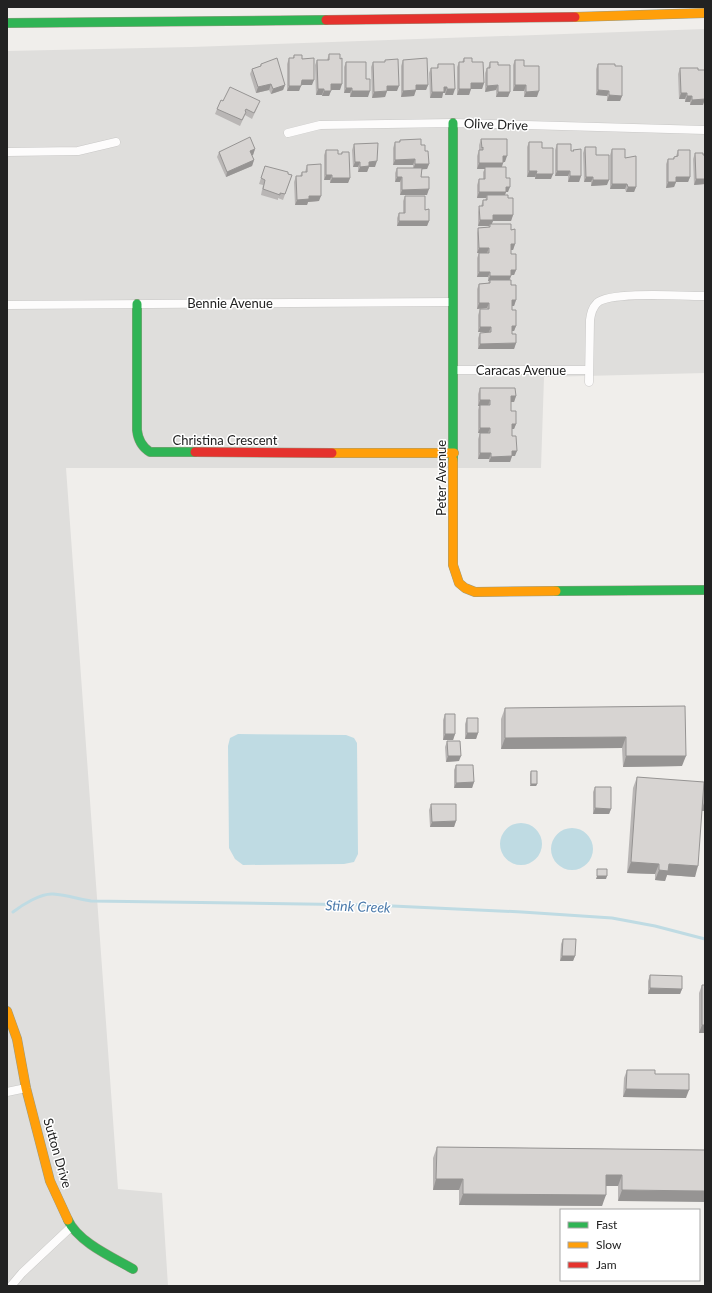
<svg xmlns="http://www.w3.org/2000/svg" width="712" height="1293" viewBox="0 0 712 1293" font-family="Lato,sans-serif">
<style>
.residential{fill:#dfdedc}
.water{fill:#bfdbe3}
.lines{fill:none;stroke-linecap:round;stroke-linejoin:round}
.stream{stroke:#bfdbe3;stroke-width:3}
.street-casing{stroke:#c9c8c7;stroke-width:9}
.fast-casing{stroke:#999a82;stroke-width:10}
.slow-casing{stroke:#999a82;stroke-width:10}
.jam-casing{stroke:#999a82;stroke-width:10}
.street{stroke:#fdfcfc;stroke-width:8}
.fast{stroke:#30b455;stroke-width:9}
.slow{stroke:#ff9f0a;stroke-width:9}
.jam{stroke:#e5322d;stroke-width:9}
.wall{fill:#b9b6b5}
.shaded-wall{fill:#969493}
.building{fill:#d7d4d2;stroke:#969493}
.labels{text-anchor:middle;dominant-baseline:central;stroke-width:3;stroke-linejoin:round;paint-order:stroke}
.street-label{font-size:13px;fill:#222;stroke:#fff}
.water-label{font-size:14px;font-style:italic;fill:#4a7aab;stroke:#fff}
</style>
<rect width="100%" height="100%" fill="#f0eeeb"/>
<path class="residential" d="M 705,29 L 705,373 L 544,377 L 541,468 L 66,468 L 118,1189 L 162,1193 L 168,1286 L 7,1286 L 7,51 L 191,47 Z"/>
<path class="water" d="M 238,734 L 346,735 L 354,738 L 357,743 L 358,854 L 354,862 L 344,864 L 243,865 L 235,859 L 229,848 L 228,746 L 230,738 Z
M500 844a21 21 0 1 1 42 0a21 21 0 1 1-42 0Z
M551 849a21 21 0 1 1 42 0a21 21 0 1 1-42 0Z"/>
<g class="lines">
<path class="stream" d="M 13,912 C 22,905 41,893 53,894 C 66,895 79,899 91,901 L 371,905 L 522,912 L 612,918 L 655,926 L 705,939"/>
<defs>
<path id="street" d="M 288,133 L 320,125 L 453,123 L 705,130
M 7,152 L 78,151 L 116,142
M 7,305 L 452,302
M 453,370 L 589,370
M 589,382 L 590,320 C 591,313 592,308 597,303 C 610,291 684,296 705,296
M 7,1092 L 26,1088
M 11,1286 L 22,1273 L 71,1227"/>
<path id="fast" d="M 7,23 L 326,20
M 453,123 L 453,460
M 137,304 L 137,430 C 138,440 142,447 150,452 L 195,452
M 556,591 L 705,590
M 68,1220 C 78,1242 112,1257 133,1269"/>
<path id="slow" d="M 575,17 L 705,13
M 332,453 L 454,453
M 453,460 L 453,565 L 459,583 L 465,588 L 475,592 L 556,591
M 7,1011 L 17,1039 L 26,1088 L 50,1181 L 68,1220"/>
<path id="jam" d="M 326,20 L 575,17
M 195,452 L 332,453"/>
</defs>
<use href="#street" class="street-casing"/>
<use href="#fast" class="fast-casing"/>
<use href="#slow" class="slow-casing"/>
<use href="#jam" class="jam-casing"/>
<use href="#street" class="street"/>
<use href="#fast" class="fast"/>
<use href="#slow" class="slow"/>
<use href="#jam" class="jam"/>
</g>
<path class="wall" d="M 329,54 L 340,90 L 331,90 L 329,96 L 322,96 L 322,95 L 316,95 L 315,65 L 317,60 L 327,60 Z
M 294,55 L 302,59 L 312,85 L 301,85 L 299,91 L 287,91 L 287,64 L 289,58 L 293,58 Z
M 464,58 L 472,62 L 484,83 L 482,89 L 471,89 L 469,95 L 457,95 L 457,67 L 459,62 L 462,62 Z
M 385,60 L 397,91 L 387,91 L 385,97 L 372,98 L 371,67 L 373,62 L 385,62 Z
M 403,60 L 428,85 L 426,90 L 416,90 L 414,96 L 401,97 L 401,66 Z
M 515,60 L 524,66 L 537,97 L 524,97 L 524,91 L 513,91 L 513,65 Z
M 346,62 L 366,79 L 368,97 L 350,97 L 350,93 L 344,93 L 344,67 Z
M 490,62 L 498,65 L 510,92 L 508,97 L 496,97 L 496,90 L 485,92 L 485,73 L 487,68 L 488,68 Z
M 261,64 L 285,85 L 283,90 L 271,94 L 269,90 L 256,93 L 250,74 L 252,69 L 260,66 Z
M 438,64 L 453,95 L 445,95 L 445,93 L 443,93 L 442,98 L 430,98 L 429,73 L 431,68 L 437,68 Z
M 598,64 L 622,96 L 620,101 L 607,101 L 607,96 L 596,95 L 596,69 Z
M 680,68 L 698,70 L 703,105 L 690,105 L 690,102 L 685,102 L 685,99 L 679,99 L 678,74 Z
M 223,101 L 258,106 L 252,119 L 245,115 L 240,126 L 215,114 L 217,109 Z
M 481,139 L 505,162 L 503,162 L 502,167 L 506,178 L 508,192 L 506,192 L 505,195 L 508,198 L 513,215 L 511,221 L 493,221 L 491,224 L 511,230 L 515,244 L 513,250 L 511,250 L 511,254 L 516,270 L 514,275 L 511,275 L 510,280 L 516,300 L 514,306 L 512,306 L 512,310 L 516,326 L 514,331 L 512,331 L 512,334 L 516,343 L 514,349 L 478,349 L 478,338 L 480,333 L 489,332 L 478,332 L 478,315 L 480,309 L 487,309 L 487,308 L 477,309 L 477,289 L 479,284 L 488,283 L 489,281 L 488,281 L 488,277 L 477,277 L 477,258 L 479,253 L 477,253 L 477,233 L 478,228 L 488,227 L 489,226 L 478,226 L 478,212 L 479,206 L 481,206 L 483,200 L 485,200 L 486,198 L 477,198 L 477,185 L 479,179 L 483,179 L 483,172 L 485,169 L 477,169 L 477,156 L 479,150 L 479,145 Z
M 400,140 L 421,145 L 425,151 L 429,164 L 427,169 L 422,169 L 421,177 L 427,195 L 400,195 L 400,182 L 395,182 L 395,173 L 397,168 L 413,168 L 413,165 L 393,165 L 393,148 L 395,142 L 399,142 Z
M 529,142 L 542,148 L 551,179 L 535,179 L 535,177 L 527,177 L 527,147 Z
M 354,144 L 375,167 L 369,167 L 367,172 L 358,172 L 358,167 L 353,167 L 352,150 Z
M 557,144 L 571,151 L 573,151 L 573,150 L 581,176 L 579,182 L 568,182 L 568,176 L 555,176 L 555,150 Z
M 585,147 L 596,155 L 607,185 L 591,186 L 591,182 L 584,182 L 583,153 Z
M 255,149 L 253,155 L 252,155 L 254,160 L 252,166 L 226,177 L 217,157 L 219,152 Z
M 612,149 L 625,158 L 636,187 L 634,192 L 626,192 L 625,189 L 610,189 L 610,155 Z
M 326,150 L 338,154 L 341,154 L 342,152 L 350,178 L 348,183 L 330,183 L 330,180 L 324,180 L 324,155 Z
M 678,150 L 690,177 L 688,182 L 676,182 L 674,187 L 666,188 L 666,164 L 668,159 L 673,159 L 674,157 L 676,156 Z
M 695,153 L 705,155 L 705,184 L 694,185 L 693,159 Z
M 307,165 L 319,201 L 308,202 L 307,205 L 295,205 L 294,182 L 296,176 L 300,176 L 302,172 L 305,172 Z
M 265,166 L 292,175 L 283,200 L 278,198 L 278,200 L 261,195 L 263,185 L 259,184 Z
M 405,196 L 425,210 L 429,221 L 427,226 L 397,226 L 397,218 L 399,213 L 403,213 L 403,201 Z
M 480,388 L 516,396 L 514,402 L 511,402 L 511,411 L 516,424 L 514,429 L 512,429 L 512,436 L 515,456 L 512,456 L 510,462 L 489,462 L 489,459 L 478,459 L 478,439 L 480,433 L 488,433 L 478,433 L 478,410 L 479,406 L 478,406 L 478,394 Z
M 685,706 L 682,766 L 623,767 L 622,748 L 501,749 L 501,719 L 505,708 Z
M 445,714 L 455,734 L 453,740 L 443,740 L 443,720 Z
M 467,718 L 478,733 L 476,739 L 465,739 L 465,724 Z
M 447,741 L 459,761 L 446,762 L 445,747 Z
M 456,765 L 474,782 L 472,788 L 454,788 L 454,770 Z
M 531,771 L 537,784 L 536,786 L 530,786 L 530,774 Z
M 637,777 L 704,784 L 705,781 L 705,811 L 702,811 L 695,877 L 667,875 L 665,881 L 655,880 L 655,874 L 627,873 L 633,788 Z
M 595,787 L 611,809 L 609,814 L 593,814 L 593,792 Z
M 431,804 L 456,821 L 454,827 L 430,827 L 429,810 Z
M 563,939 L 575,956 L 573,961 L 560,961 L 561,944 Z
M 650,975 L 682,989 L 680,994 L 648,994 L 648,981 Z
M 702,985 L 705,1033 L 699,1033 L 699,993 Z
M 627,1070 L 655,1074 L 686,1098 L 623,1097 L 624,1078 Z
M 437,1147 L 705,1150 L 618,1201 L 618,1186 L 606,1186 L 602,1206 L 459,1205 L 459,1190 L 433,1190 L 433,1158 Z"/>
<path class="shaded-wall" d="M 302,80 L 314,80 L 312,85 L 300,85 Z
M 471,83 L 484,83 L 482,89 L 469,89 Z
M 271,84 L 269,90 L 256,93 L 258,87 Z
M 331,84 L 342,84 L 340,90 L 329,90 Z
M 285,85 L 283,90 L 271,94 L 273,89 Z
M 416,85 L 428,85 L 426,90 L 414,90 Z
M 498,85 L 496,90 L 485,92 L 487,86 Z
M 515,85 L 526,85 L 524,91 L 513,91 Z
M 289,86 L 301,86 L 299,91 L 287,91 Z
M 387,86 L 399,86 L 397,91 L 385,91 Z
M 444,87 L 447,87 L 445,93 L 443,93 L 442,98 L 430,98 L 432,92 Z
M 346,88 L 352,88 L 350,93 L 344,93 Z
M 318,89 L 324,89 L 322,95 L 316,95 Z
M 447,89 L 455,89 L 453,95 L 445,95 Z
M 459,89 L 471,89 L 469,95 L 457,95 Z
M 416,90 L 414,96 L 401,97 L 403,91 Z
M 598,90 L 609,91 L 607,96 L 596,95 Z
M 324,91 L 331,91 L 329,96 L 322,96 Z
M 352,91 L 370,91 L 368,97 L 350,97 Z
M 387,91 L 385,97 L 372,98 L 374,92 Z
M 539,91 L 537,97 L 524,97 L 526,92 Z
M 498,92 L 510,92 L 508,97 L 496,97 Z
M 681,93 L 687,93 L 685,99 L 679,99 Z
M 609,95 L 622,96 L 620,101 L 607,101 Z
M 687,96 L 692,96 L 690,102 L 685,102 Z
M 705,99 L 703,105 L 690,105 L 692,100 Z
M 255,149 L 253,155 L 248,157 L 250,151 Z
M 503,156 L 507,156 L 505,162 L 501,162 Z
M 415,159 L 413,165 L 393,165 L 395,160 Z
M 254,160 L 252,166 L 226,177 L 227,172 Z
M 377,161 L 375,167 L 369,167 L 367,172 L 358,172 L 360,167 L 369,162 Z
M 355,162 L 360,162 L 358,167 L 353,167 Z
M 479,163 L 503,163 L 501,169 L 485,167 L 485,169 L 477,169 Z
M 415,164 L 429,164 L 427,169 L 413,170 Z
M 529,171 L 537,171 L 535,177 L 527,177 Z
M 557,171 L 570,171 L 568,176 L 555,176 Z
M 536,174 L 553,174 L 551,179 L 535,179 Z
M 326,175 L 332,175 L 330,180 L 324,180 Z
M 570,176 L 581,176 L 579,182 L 568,182 Z
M 397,177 L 402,177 L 400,182 L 395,182 Z
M 586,177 L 593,177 L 591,182 L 584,182 Z
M 676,177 L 690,177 L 688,182 L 674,182 Z
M 332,178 L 350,178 L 348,183 L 330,183 Z
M 696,179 L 705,179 L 705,184 L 694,185 Z
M 593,180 L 609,180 L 607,185 L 591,186 Z
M 668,182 L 676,182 L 674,187 L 666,188 Z
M 612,184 L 627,184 L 625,189 L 610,189 Z
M 506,187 L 510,187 L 508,192 L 506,192 L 504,197 L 487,195 L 486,198 L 477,198 L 479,192 Z
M 628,187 L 636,187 L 634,192 L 626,192 Z
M 429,189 L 427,195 L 400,195 L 402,190 Z
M 309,196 L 321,196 L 319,201 L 308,202 L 307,205 L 295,205 L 297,200 Z
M 493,215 L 513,215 L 511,221 L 493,221 L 491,226 L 490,224 L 489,226 L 478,226 L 480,220 Z
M 399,221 L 429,221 L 427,226 L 397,226 Z
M 511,244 L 515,244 L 513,250 L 509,250 Z
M 479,248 L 489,248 L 487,253 L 477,253 Z
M 511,270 L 516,270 L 514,275 L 509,275 Z
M 479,272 L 490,272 L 488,277 L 477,277 Z
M 490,276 L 511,276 L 509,281 L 490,280 L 489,281 L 488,281 Z
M 512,300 L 516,300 L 514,306 L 510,306 Z
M 479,303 L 489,303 L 487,308 L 477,309 Z
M 512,326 L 516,326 L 514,331 L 510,331 Z
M 480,327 L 491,327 L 489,332 L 478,332 Z
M 516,343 L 514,349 L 478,349 L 480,344 Z
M 511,396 L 516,396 L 514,402 L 509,402 Z
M 480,400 L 490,400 L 488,406 L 478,406 Z
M 512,424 L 516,424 L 514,429 L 510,429 Z
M 480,428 L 490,428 L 488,433 L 478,433 Z
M 512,451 L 517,451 L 515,456 L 510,456 Z
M 480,453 L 491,453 L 489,459 L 478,459 Z
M 512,456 L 510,462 L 489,462 L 491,457 Z
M 467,733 L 478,733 L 476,739 L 465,739 Z
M 445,734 L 455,734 L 453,740 L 443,740 Z
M 626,737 L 622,748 L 501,749 L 505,738 Z
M 448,756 L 461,756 L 459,761 L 446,762 Z
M 626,756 L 686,756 L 682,766 L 623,767 Z
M 474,782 L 472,788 L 454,788 L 456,783 Z
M 531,784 L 537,784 L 536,786 L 530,786 Z
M 704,803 L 705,803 L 705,811 L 701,811 Z
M 595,808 L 611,809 L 609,814 L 593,814 Z
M 456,821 L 454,827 L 430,827 L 432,822 Z
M 631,862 L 659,864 L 655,874 L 627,873 Z
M 669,864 L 698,866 L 695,877 L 667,875 L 665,881 L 655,880 L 659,870 Z
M 597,876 L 607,876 L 606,879 L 596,879 Z
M 562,956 L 575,956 L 573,961 L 560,961 Z
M 650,988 L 682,989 L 680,994 L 648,994 Z
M 702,1025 L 705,1025 L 705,1033 L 699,1033 Z
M 626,1089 L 689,1090 L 686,1098 L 623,1097 Z
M 606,1175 L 622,1175 L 618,1186 L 602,1186 Z
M 436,1179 L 463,1179 L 459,1190 L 433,1190 Z
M 622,1190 L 705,1191 L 705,1202 L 618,1201 Z
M 463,1194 L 606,1195 L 602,1206 L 459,1205 Z"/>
<path class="building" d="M 329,54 L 340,54 L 340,59 L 342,58 L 342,84 L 331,84 L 331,91 L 324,91 L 324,89 L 318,89 L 317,60 L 329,60 Z
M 294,55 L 302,55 L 302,59 L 314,58 L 314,80 L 302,80 L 301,86 L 289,86 L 289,58 L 294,58 Z
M 277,58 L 285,85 L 273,89 L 271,84 L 258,87 L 252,69 L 261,66 L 261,64 Z
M 427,58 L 428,85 L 416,85 L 416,90 L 403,91 L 403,60 Z
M 464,58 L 472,58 L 472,62 L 483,62 L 484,83 L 471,83 L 471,89 L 459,89 L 459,62 L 464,62 Z
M 398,59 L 399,86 L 387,86 L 387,91 L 374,92 L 373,62 L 385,62 L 385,60 Z
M 515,60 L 524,60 L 524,66 L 539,66 L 539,91 L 526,92 L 526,85 L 515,85 Z
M 346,62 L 366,62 L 366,79 L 370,79 L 370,91 L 352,91 L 352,88 L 346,88 Z
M 490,62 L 498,62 L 498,65 L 510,65 L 510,92 L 498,92 L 498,85 L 487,86 L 487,68 L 490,68 Z
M 438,64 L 454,64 L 455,89 L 447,89 L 447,87 L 444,87 L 444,92 L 432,92 L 431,68 L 438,68 Z
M 598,64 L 615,64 L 615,66 L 622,66 L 622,96 L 609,95 L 609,91 L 598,90 Z
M 680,68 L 698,68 L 698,70 L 705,70 L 705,99 L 692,100 L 692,96 L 687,96 L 687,93 L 681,93 Z
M 230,87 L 260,101 L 254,113 L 246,109 L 245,111 L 246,112 L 242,120 L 217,109 L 221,100 L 223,101 Z
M 250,137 L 255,149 L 250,151 L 254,160 L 227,172 L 219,152 Z
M 421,139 L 421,145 L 425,145 L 425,151 L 428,151 L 429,164 L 415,164 L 415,159 L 395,160 L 395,142 L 400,142 L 400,140 Z
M 481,139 L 507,139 L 507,156 L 503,156 L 503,163 L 479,163 L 479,150 L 483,150 L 483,147 L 482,148 Z
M 529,142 L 542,142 L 542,148 L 553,148 L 553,174 L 536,174 L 537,171 L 529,171 Z
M 378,143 L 377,161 L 369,162 L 369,166 L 360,167 L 360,162 L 355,162 L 354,144 Z
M 557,144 L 571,144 L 571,151 L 574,151 L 573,150 L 581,149 L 581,176 L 570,176 L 570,171 L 557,171 Z
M 585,147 L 596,147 L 596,155 L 609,155 L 609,180 L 593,180 L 593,177 L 586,177 Z
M 612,149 L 625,149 L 625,158 L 636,156 L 636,187 L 628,187 L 627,184 L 612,184 Z
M 326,150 L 338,150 L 338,154 L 342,154 L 342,152 L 349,152 L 350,178 L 332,178 L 332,175 L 326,175 Z
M 678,150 L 690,150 L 690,177 L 676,177 L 676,182 L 668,182 L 668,159 L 674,159 L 674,157 L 678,156 Z
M 695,153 L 703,153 L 703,155 L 705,155 L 705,179 L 696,179 Z
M 321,164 L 321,196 L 309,196 L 309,199 L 297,200 L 296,176 L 302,176 L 302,172 L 307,172 L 307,165 Z
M 265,166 L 288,172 L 288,174 L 292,175 L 285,194 L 280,193 L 280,195 L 263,189 L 265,180 L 261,178 Z
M 485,167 L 506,167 L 506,178 L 510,178 L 510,187 L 506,187 L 506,192 L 479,192 L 479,179 L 485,179 Z
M 397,168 L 422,168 L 421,177 L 429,177 L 429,189 L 402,190 L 402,177 L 397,177 Z
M 487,195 L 508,195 L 508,198 L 513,198 L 513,215 L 493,215 L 493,220 L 480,220 L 479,206 L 483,206 L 483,200 L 487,200 Z
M 405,196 L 425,196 L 425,210 L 429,209 L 429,221 L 399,221 L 399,213 L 405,213 Z
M 490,224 L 511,224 L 511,230 L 515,229 L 515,244 L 511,244 L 511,254 L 516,254 L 516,270 L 511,270 L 511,276 L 490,276 L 490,272 L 479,272 L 479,253 L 489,253 L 489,248 L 479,248 L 478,228 L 490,227 Z
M 490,280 L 511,280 L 511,285 L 516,285 L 516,300 L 512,300 L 512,310 L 516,310 L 516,326 L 512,326 L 512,334 L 516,334 L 516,343 L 480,344 L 480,333 L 491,332 L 491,327 L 480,327 L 480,309 L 489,309 L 489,303 L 479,303 L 479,284 L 490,283 Z
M 480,388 L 515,388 L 516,396 L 511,396 L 511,411 L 516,411 L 516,424 L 512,424 L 512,436 L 516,436 L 517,451 L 512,451 L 512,456 L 491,457 L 491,453 L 480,453 L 480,433 L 490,433 L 490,428 L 480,428 L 480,405 L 490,405 L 490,400 L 480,400 Z
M 685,706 L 686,756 L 626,756 L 626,737 L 505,738 L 505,708 Z
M 445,714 L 455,714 L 455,734 L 445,734 Z
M 467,718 L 478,718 L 478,733 L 467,733 Z
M 447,741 L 460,741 L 461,756 L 448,756 Z
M 456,765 L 473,765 L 474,782 L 456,783 Z
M 531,771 L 537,771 L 537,784 L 531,784 Z
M 637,777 L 704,782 L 698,866 L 669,864 L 668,871 L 659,870 L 659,864 L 631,862 Z
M 595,787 L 611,787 L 611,809 L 595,808 Z
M 431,804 L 456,804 L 456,821 L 432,822 Z
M 597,869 L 607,869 L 607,876 L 597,876 Z
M 563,939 L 576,939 L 575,956 L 562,956 Z
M 650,975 L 682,976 L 682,989 L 650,988 Z
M 702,985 L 705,985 L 705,1025 L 702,1025 Z
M 627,1070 L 655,1070 L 655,1074 L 689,1074 L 689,1090 L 626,1089 Z
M 437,1147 L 705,1150 L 705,1191 L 622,1190 L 622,1175 L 606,1175 L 606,1195 L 463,1194 L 463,1179 L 436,1179 Z"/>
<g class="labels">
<g class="street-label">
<text transform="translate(496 124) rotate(2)">Olive Drive</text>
<text x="230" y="303">Bennie Avenue</text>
<text x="521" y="370">Caracas Avenue</text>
<text x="225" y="440">Christina Crescent</text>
<text transform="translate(441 478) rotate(-90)">Peter Avenue</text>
<text transform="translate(58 1153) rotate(74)">Sutton Drive</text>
</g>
<g class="water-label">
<text transform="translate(358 906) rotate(2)">Stink Creek</text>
</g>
</g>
<rect width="712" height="1293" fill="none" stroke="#222222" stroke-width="16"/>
<rect x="560" y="1209" width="140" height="72" fill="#ffffff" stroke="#a7a7a7"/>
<rect x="568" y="1222" width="20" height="6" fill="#30b455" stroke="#a7a7a7"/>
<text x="596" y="1229" font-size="12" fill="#222222">Fast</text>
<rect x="568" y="1242" width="20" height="6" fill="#ff9f0a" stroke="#a7a7a7"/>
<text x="596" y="1249" font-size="12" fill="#222222">Slow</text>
<rect x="568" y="1262" width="20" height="6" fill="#e5322d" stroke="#a7a7a7"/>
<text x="596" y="1269" font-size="12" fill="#222222">Jam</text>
</svg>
